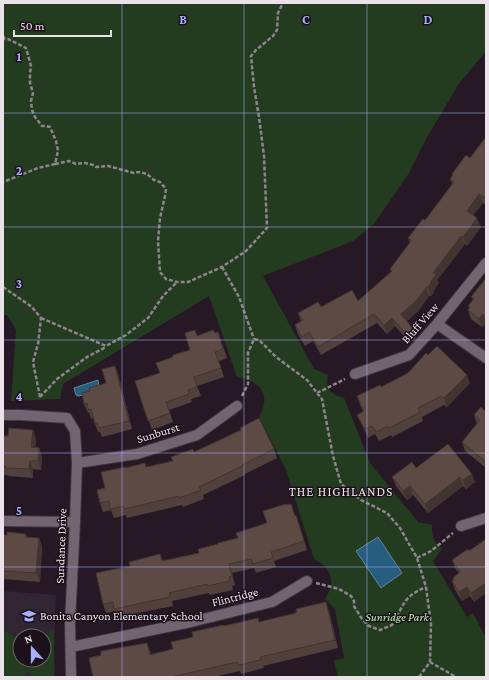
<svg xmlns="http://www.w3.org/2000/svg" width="489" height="680" viewBox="0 0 489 680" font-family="'Crimson Pro',serif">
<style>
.education{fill:#302533;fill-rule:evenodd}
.green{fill:#233c20}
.water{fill:#275e7f;stroke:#62869f}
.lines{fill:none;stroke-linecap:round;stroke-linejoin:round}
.street-casing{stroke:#3f363e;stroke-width:12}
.path{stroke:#8f848e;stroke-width:2.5;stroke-dasharray:4 2;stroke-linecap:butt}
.street{stroke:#736471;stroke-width:10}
.wall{fill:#51403b}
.shaded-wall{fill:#423430}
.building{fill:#5e4a45;stroke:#423430}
.grid{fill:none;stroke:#a5b1fc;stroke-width:1;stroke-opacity:0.55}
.labels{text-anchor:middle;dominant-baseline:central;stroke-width:3;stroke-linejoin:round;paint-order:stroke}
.street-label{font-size:12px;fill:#ebe2ea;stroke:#1c101b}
.poi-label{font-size:12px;fill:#ebe2ea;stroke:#1c101b;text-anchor:start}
.park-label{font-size:12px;font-style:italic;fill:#b5f1ae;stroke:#1c101b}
.neighbourhood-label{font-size:13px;letter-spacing:1px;fill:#ebe2ea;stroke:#1c101b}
.grid-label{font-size:13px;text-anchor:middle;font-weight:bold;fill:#a5b1fc;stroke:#1c101b;stroke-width:3;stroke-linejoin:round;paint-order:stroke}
</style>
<rect width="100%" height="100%" fill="#261925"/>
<path class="education" d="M 3,591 L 56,595 L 54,647 L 55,677 L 3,677 ZM 20,636 L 44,636 L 44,660 L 20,660 Z"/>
<path class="green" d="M 3,3 L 486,3 L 486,51 L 458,85 L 426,139 L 409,173 L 374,224 L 353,241 L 263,276 L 314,369 L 328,375 C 325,390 331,394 344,398 L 370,463 L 418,522 L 432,525 C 431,534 434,543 442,549 L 433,561 L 467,617 L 473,613 L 486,638 L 486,677 L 338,677 L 334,661 L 344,658 L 335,609 L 325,599 C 336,583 332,568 314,559 L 286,470 L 259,417 C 272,394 260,381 237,377 L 209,296 L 63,384 L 60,399 L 11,401 L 16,330 L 7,315 L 3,315 Z
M 54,629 L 54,677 L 33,677 L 27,672 L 24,677 L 3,677 L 3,630 L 7,632 L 20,640 L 20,660 L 44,660 L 44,639 C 47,636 50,631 54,629 Z"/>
<path class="water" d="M 98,380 L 99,388 L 83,395 L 78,396 L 76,395 L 74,388 Z
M 378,537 L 402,573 L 381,588 L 356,551 Z"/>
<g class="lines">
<defs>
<path id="street" d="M 437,324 L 486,358
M 355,374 L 409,355 L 437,324 L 486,263
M 3,415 L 21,415 L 67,418 L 75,431 L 77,463 L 75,522 L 70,623 L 71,677
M 77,463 L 137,454 L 197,435 L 237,406
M 3,521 L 75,522
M 461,526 L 486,518
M 71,647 L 191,622 L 272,602 L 307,581"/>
</defs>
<use href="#street" class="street-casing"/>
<path class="path" d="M 3,36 L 5,39 L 8,39 L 26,48 L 31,66 L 30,73 L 30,83 L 33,93 L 31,101 L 32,110 L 35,117 L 42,126 L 46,126 L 50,127 L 56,141 L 58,151 L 55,164 L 38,168 L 3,182
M 55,164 L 69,161 L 76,164 L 85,163 L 93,165 L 96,167 L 108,166 L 134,173 L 139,172 L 147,174 L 154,180 L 160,182 L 166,189 L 165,196 L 160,218 L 158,241 L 160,272 L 166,279 L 177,282 L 188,282 L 222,267 L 246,251 L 267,228 L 264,156 L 259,117 L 254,87 L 251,56 L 256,50 L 273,36 L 277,30 L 278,13 L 283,3
M 222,267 L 239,297 L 254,339
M 3,287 L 32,307 L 41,318 L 38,344 L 33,362 L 40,397
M 41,318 L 106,346 L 126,335 L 148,318 L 163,296 L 177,282
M 317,393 L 345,379
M 242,396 L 248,384 L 248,353 L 254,339 L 259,340 L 276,357 L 307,380 L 317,393 L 322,399 L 333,456 L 341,484 L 361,500 L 387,513 L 400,528 L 417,558 L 426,587 L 431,624 L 430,662 L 419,677
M 40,397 L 57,379 L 87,357 L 106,347
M 417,558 L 431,551 L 453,533
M 316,583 L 339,589 L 351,596 L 354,601 L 354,606 L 362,619 L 369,626 L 380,630 L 392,625 C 404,606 402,597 426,587
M 430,662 L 456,677"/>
<use href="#street" class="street"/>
</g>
<path class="wall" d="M 486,137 L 486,205 L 483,203 L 473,215 L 481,227 L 467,246 L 465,244 L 437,280 L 439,283 L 434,290 L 434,292 L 431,296 L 429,296 L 418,311 L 407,321 L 413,329 L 416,338 L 410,343 L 395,326 L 387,334 L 377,323 L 321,355 L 313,341 L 305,346 L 298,334 L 295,325 L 301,321 L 298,313 L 321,307 L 358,301 L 391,272 L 390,269 L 410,243 L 408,238 L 425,220 L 426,219 L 452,184 L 450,179 L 452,176 L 452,174 L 470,158 Z
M 486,278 L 486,323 L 482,327 L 471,319 L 468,310 L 469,308 L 468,306 L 473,300 L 471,297 Z
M 218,332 L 227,358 L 219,361 L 224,377 L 197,386 L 201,396 L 191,399 L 192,402 L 169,410 L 173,422 L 152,430 L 135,381 L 160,373 L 173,357 L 190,350 L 197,336 L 215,333 Z
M 115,366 L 118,374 L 132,429 L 102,437 L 100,432 L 98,432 L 93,418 L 91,419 L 89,412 L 88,413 L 84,404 L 106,383 Z
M 470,383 L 447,407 L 444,405 L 422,417 L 423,421 L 392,437 L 391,435 L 379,441 L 375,434 L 368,438 L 361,423 L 357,415 L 363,412 L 360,405 L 357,396 L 381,387 Z
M 486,412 L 486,468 L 465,451 L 462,442 L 477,424 L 474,415 Z
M 33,430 L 36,439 L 35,447 L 39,448 L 42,456 L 41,470 L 33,469 L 33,478 L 9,476 L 8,475 L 3,475 L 3,436 L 8,436 Z
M 448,444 L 475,482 L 466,489 L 463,486 L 428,513 L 413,495 L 407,500 L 396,486 L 392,477 L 416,468 Z
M 274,449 L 277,458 L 245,474 L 245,475 L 203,495 L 204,499 L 183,507 L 182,505 L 127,518 L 126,515 L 114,518 L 111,510 L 103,512 L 100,503 L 105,488 L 125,468 L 145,463 L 146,467 L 173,461 L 194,452 Z
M 286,505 L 295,515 L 296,515 L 307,550 L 274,561 L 276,567 L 256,573 L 254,568 L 232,573 L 235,585 L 232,586 L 233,590 L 210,595 L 209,593 L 172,601 L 173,606 L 118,617 L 115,611 L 106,613 L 103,604 L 160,554 L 163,561 L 199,553 L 218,544 L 238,538 L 267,523 Z
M 26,534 L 27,538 L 39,538 L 42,547 L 40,582 L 3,579 L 3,535 L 7,535 Z
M 468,549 L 474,602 L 470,596 L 462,601 L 455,590 L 452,581 L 453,580 L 453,578 L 459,573 L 455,568 L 452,560 Z
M 329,611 L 338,648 L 263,666 L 264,668 L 241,674 L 240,671 L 213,677 L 93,677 L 101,655 L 151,652 L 151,654 L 173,649 L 193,637 L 224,626 L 258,618 L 259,622 Z"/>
<path class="shaded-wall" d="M 479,194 L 483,203 L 470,219 L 467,211 Z
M 477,218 L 481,227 L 467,246 L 463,237 Z
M 461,236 L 465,244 L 437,280 L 439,283 L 434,290 L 434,292 L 431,296 L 428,287 L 433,273 Z
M 426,288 L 429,296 L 418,311 L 404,323 L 401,314 Z
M 483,314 L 486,323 L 482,327 L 479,319 Z
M 392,318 L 395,326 L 387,334 L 384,325 Z
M 413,329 L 416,338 L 410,343 L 407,335 Z
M 115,366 L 118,374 L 132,429 L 129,421 Z
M 467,375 L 470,383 L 447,407 L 444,398 Z
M 33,430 L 36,439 L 35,456 L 31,447 Z
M 39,448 L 42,456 L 41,470 L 38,461 Z
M 30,461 L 33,469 L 33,478 L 29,469 Z
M 472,474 L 475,482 L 466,489 L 463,480 Z
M 460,477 L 463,486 L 428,513 L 425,504 Z
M 410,486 L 413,495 L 407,500 L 403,491 Z
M 39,538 L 42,547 L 40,582 L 36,573 Z
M 229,564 L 232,573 L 235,585 L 232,576 Z
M 486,583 L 486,593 L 474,602 L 471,593 Z
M 467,587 L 470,596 L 462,601 L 459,592 Z
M 326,602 L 329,611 L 338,648 L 335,640 Z
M 147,643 L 151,652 L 153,663 L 150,655 Z"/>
<path class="building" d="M 486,137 L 486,199 L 479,194 L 467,211 L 477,218 L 463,237 L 461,236 L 433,273 L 436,275 L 431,281 L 431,283 L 428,287 L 426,288 L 415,302 L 401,314 L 413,329 L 407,335 L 392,318 L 384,325 L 374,314 L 318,347 L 309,332 L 302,337 L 295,325 L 303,320 L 298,313 L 318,302 L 321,307 L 352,290 L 358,301 L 392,271 L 390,269 L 411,241 L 411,240 L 408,238 L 423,219 L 425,220 L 426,219 L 454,182 L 450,179 L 453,175 L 452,174 L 466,155 L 470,158 Z
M 486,278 L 486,317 L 483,314 L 479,319 L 468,310 L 470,307 L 468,306 L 474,299 L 471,297 Z
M 195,330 L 197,336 L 213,330 L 215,333 L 218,332 L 223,349 L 215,352 L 221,368 L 194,377 L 197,387 L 188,390 L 189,394 L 166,402 L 170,413 L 148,421 L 135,381 L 160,373 L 156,363 L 173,357 L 173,355 L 190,350 L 185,333 Z
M 437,346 L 467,375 L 444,398 L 441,396 L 418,408 L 420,412 L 389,428 L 388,426 L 376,432 L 372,426 L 365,429 L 357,415 L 364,411 L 357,396 L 380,385 L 381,387 L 408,373 L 426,353 L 428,355 Z
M 115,366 L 129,421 L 99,428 L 97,423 L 95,424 L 91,409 L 88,410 L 87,403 L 84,404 L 82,393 L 90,391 L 89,388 L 106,383 L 102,369 Z
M 481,407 L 486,412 L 486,462 L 462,442 L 480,420 L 474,415 Z
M 259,418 L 274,449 L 242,465 L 242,466 L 199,487 L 201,490 L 179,498 L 179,496 L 124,509 L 123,506 L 110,509 L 109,501 L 100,503 L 97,490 L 105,488 L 101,472 L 125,467 L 125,468 L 145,463 L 146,467 L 173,461 L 171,457 L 193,449 L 194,452 L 241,430 L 240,428 Z
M 9,428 L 33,430 L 31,447 L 39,448 L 38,461 L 30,461 L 29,469 L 5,468 L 6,466 L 3,466 L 3,436 L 8,436 Z
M 448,444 L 472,474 L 463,480 L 460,477 L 425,504 L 410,486 L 403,491 L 392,477 L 412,462 L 416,468 Z
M 286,504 L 286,505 L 291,504 L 295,516 L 296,515 L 304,541 L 271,552 L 273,558 L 253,564 L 251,559 L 229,564 L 232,576 L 229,577 L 230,581 L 207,586 L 207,584 L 169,593 L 170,597 L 114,609 L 113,602 L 103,604 L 96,573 L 130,566 L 129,562 L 160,554 L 162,561 L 199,553 L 198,549 L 218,544 L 218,543 L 238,538 L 236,533 L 267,523 L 263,511 Z
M 7,532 L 26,534 L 25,537 L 39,538 L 36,573 L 3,571 L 3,535 L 7,535 Z
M 486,539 L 486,583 L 471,593 L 467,587 L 459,592 L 452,581 L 454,580 L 453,578 L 460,572 L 452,560 L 468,549 L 469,551 Z
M 326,602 L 335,640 L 260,657 L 261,660 L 238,665 L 237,662 L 171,677 L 93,677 L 89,658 L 101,655 L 101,651 L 147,643 L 150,655 L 173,649 L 171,642 L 193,637 L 192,632 L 223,625 L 224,626 L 258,618 L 259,622 L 296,613 L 295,612 L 297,612 L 296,609 Z"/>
<path class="grid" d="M 122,3 L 122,677M 244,3 L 244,677M 367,3 L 367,677M 3,113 L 486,113M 3,227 L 486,227M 3,340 L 486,340M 3,453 L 486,453M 3,567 L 486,567"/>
<defs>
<symbol id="school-bare" viewBox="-9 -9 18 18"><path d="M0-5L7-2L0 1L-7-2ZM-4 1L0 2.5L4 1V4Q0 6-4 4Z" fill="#a5b1fc" stroke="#1c101b" stroke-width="2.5" paint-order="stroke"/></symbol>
</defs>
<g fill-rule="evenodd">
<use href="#school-bare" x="19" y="606" width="20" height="20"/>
</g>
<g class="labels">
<g class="street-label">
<text transform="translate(420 323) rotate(-49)">Bluff View</text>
<text transform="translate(158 433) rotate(-17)">Sunburst</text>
<text transform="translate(61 546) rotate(-88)">Sundance Drive</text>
<text transform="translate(235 597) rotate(-14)">Flintridge</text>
</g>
<g class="poi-label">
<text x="40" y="616">Bonita Canyon Elementary School</text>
</g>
<g class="park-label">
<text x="397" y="617">Sunridge Park</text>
</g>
<g class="neighbourhood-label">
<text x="341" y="491">THE HIGHLANDS</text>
</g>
</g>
<g class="grid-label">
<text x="183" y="24">B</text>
<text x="306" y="24">C</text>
<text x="428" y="24">D</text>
<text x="19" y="61">1</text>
<text x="19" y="175">2</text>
<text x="19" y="288">3</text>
<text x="19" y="401">4</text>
<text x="19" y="515">5</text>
</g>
<rect width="489" height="680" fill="none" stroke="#ebe2ea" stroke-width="8"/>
<g transform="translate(32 648) rotate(339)"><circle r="19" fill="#1c101b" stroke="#6f646e"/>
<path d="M0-3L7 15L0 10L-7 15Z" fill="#a5b1fc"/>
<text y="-6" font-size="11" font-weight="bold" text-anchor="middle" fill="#ebe2ea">N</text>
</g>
<path d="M14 30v6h97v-6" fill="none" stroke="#ebe2ea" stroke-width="2"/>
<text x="20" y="30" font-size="12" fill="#ebe2ea" stroke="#1c101b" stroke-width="3" paint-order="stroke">50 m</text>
</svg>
